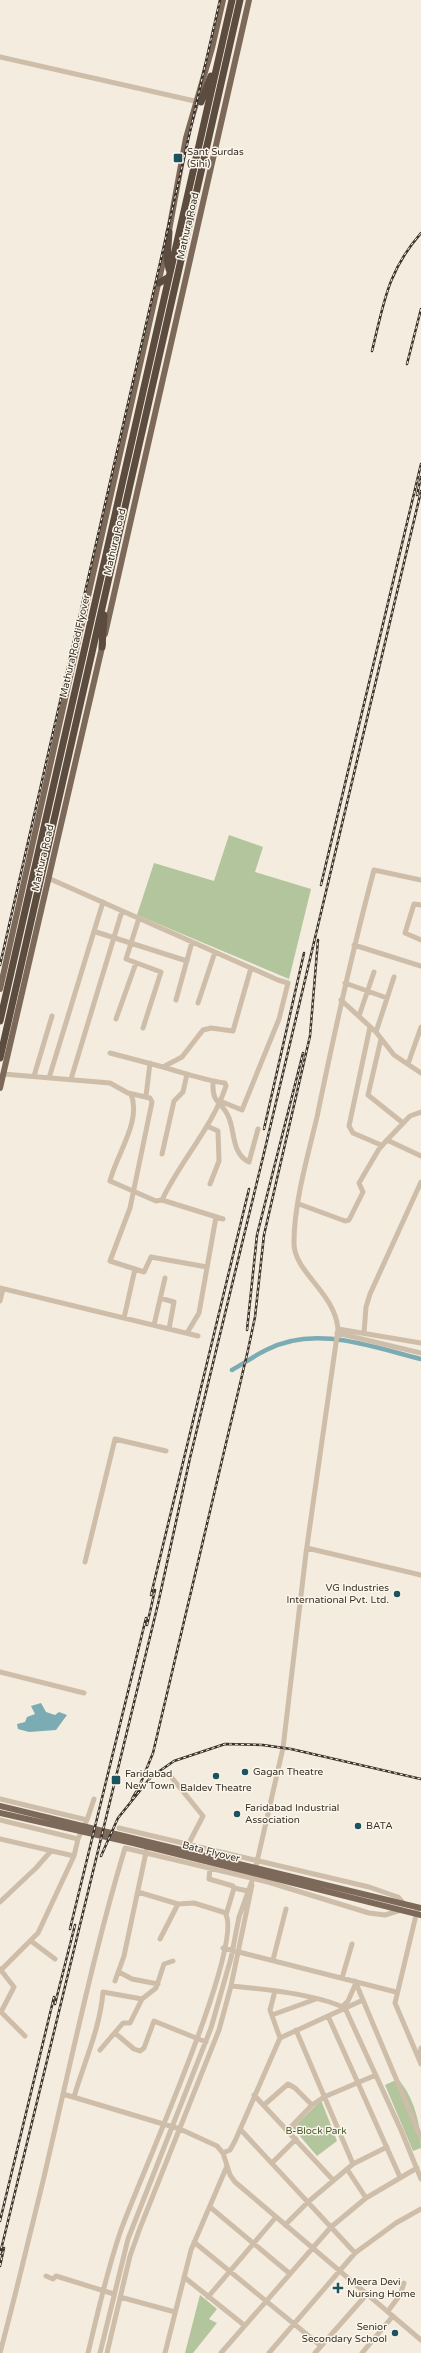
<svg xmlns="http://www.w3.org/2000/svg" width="421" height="2353" viewBox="0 0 421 2353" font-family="'Varela Round',sans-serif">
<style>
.green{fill:#b3c59d}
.water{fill:#7babb3}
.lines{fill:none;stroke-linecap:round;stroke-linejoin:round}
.canal{stroke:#7babb3;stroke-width:4.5}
.minor{stroke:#cebea9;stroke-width:5}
.major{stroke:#7d695a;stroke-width:6}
.highway{stroke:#5c4c40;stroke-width:7}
.rail-casing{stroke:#3a3129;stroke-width:2.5}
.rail{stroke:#fbf6eb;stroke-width:1;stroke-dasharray:3;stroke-linecap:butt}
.poi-dot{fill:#1c535f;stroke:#fbf6eb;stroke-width:1.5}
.labels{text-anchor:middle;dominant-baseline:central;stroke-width:3;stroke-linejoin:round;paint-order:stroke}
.poi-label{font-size:10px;fill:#3a3129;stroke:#fbf6eb;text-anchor:start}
.street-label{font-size:10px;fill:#3a3129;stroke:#fbf6eb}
.park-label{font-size:10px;fill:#445a2b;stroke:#fbf6eb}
</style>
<rect width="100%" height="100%" fill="#f4ecde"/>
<path class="green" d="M 229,835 L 263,847 L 255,872 L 311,889 L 289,979 L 137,915 L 154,863 L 214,881 Z
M 398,2079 C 414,2097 421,2125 421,2148 L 413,2151 L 385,2085 Z
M 321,2100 L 337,2141 L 317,2156 L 293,2128 Z
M 200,2295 L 217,2309 L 209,2319 L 217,2323 L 193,2353 L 185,2353 Z"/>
<path class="water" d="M 41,1703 L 46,1712 L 55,1715 L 59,1712 L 67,1715 L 56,1730 L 29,1732 L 18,1729 L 17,1724 L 25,1722 L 27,1717 L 35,1714 L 31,1706 Z"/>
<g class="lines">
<path class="canal" d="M 232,1370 C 243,1364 254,1356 266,1350 C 315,1324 372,1347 421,1359"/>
<path class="minor" d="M 0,57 L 199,102
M 48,878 L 278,980 L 288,983 L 279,1019 L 242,1110 L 220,1101
M 421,905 L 414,904 L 405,933 L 421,940
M 139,918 L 126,959 L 161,972 L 143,1028
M 96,932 L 187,961
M 354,945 L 421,966
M 345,983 L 387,998
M 176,1000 L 192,942
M 341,1000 L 376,1032 L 394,1055 L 421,1073
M 198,1003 L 215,952
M 359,1016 L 374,972
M 116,1019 L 136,963
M 370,1027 L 349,1126 L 353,1133 L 381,1145
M 376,1032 L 394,977
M 381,1039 L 368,1095 L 403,1123
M 110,1053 L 163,1067 L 182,1057 L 203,1030 L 211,1028 L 233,1031 L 251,968
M 408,1064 L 421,1027
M 3,1074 L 110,1083 L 128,1093 L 150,1098 L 152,1102 L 130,1208 L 110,1261 L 144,1272 L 151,1257 L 207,1267
M 34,1076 L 52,1016
M 49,1078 L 103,902
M 71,1079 L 122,911
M 213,1083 C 212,1106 223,1101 229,1118 C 235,1133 232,1154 249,1162 L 258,1129
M 131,1094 C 142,1121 116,1155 110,1181 L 156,1201 L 162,1200 L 223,1219
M 146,1096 L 150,1063
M 421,1112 L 410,1116 L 387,1140 L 421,1156
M 207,1126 L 218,1131 L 219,1161 L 210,1184
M 162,1154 L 174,1101 L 183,1092 L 187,1074
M 162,1200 C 181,1160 212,1128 226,1086 L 225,1083 C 204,1080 184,1073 163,1067
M 299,1204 L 345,1221 L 349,1220 L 363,1192 L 359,1183 L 379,1149 L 387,1140
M 0,1288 L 198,1336
M 160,1298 L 174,1302 L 169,1329
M 0,1301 L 3,1289
M 124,1318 L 135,1269
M 154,1325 L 165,1278
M 338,1329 L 421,1343
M 187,1333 L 199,1313 L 216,1217
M 337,1333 L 421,1353
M 364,1333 L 366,1307 L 370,1294 L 421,1182
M 307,1548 L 421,1575
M 85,1562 L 115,1439 L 166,1451
M 0,1672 L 84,1693
M 172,1778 L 203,1816 L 188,1845
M 0,1799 L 87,1820 L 78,1839 L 74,1856 L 38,1933 L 0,1971
M 0,1820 L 78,1839
M 87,1820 L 94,1799
M 119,1828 L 369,1887 L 398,1897 L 404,1904
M 0,1839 L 74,1856
M 234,1888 L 248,1891
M 138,1892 L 178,1904 L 194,1903 L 226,1913
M 0,1902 L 36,1868 L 51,1851
M 417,1911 L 395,2003 L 421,2064
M 160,1939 L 178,1904
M 31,1941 L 55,1959
M 223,1948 L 396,1992
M 273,1960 L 286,1909
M 0,1969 L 14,1987 L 1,2012 L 25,2036
M 119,1972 L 132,1979 L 158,1984
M 342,1978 L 352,1944
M 115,1981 L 124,1956 L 148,1843
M 355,1981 L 421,2138
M 231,1986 C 264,1989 315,1994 345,2008 L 401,2130 L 421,2179
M 275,1991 L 270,2010 L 280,2038
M 343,2006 L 348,2001 L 356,1983
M 272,2015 L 316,1999
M 328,2016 L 400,2177
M 296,2030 L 353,2164
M 115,2033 L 134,2049 L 140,2051 L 144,2048 L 154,2021 L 206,2042
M 100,2050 L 123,2023 L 130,2023 L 142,1999
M 419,2058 L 421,2048
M 63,2094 L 180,2129 L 217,2146 L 223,2153 L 230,2175 L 235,2182 L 421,2340
M 254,2095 L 333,2180
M 74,2097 C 84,2062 100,2029 103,1992 L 142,1999 L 156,1988 L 164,1964 L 173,1961
M 264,2105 L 288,2084 L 295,2088 L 312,2105
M 240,2129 L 355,2253
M 288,2130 L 312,2105 L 324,2097 L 376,2075
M 223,2153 L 230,2150 L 235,2141 L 280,2038 L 363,2000
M 272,2163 L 296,2139
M 347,2169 L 366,2198
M 210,2207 L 289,2273
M 285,2225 L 308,2202 L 353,2164 L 387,2147
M 194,2242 L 321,2346
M 46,2276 L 53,2279 L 56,2276 L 114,2294
M 184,2277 L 244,2325
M 120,2297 L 175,2312
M 208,2297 L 276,2217
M 388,2311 L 400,2295 L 404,2283
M 0,2353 C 25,2258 48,2163 69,2068 C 86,1994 103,1921 125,1848 L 268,1882 L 369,1913 L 385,1915 L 401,1910
M 88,2353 C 98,2312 107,2270 121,2230 C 138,2182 243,1950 226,1915 L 234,1888 L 233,1886 L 209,1879 L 210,1868
M 100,2353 L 128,2239 L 211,2028 L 231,1958 L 239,1917 L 253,1878 L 259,1853 L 283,1748 L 306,1553 L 338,1329 C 335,1292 293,1272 294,1242 C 294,1203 308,1155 317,1117 C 334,1034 352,952 374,870 L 421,880
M 107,2353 L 130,2256 L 140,2228 L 219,2030 L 231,1986 L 252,1885
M 165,2353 L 191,2250 L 227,2166
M 221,2353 L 331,2227 L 366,2198 L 417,2168
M 269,2353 L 355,2253 L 396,2223 L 421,2209
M 315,2353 L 367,2294
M 362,2353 L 393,2316"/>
<path class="major" d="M 168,236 L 186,138 L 212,48 L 223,0
M 105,634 L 249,0
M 0,989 L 165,253
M 0,1088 L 103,643
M 0,1806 L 421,1908
M 0,1813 L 133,1843 L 421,1915"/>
<path class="highway" d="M 201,102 L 211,76
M 169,269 L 167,259 L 169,232
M 159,283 L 169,277
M 102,647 L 104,615
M 0,1021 L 232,0
M 0,1058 L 240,0"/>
<defs>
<path id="rail" d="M 372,351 C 384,303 387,272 421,233
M 407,364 L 421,309
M 417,495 L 421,477
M 321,885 L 421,464
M 0,965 L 220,0
M 264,1129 L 304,953
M 247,1330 L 257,1235 L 303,1053
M 151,1595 L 249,1189
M 147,1625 L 155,1590
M 132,1799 L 139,1787 L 153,1753 L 248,1350 L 255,1317 L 264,1235 L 310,1036 L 318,940
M 101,1856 L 118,1818 L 151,1777 L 174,1761 L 225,1744 L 263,1745 L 291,1749 L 421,1779
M 70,1929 L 146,1618
M 55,2004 L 75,1925
M 0,2221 L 54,1997
M 0,2254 L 158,1604 L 190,1458 L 264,1153 L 421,491
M 0,2266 L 4,2248"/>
</defs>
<use href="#rail" class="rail-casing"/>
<use href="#rail" class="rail"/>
</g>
<g class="poi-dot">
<rect x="173" y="153" width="10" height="10" rx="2"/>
<circle cx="397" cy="1594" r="4"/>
<circle cx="245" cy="1772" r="4"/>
<circle cx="216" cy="1776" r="4"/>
<rect x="111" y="1775" width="10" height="10" rx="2"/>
<circle cx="237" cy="1814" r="4"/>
<circle cx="358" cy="1826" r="4"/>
<path d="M336 2282h4v4h4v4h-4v4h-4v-4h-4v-4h4z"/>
<circle cx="395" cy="2333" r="4"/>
</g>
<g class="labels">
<g class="poi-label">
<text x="187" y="152">Sant Surdas<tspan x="187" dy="12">(Sihi)</tspan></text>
<text x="389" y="1588" text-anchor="end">VG Industries<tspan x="389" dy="12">International Pvt. Ltd.</tspan></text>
<text x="253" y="1772">Gagan Theatre</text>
<text x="125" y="1774">Faridabad<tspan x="125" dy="12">New Town</tspan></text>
<text x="216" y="1788" text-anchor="middle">Baldev Theatre</text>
<text x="245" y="1808">Faridabad Industrial<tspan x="245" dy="12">Association</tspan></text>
<text x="366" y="1826">BATA</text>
<text x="347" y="2282">Meera Devi<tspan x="347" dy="12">Nursing Home</tspan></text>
<text x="387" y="2327" text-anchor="end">Senior<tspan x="387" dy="12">Secondary School</tspan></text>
</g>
<g class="street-label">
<text transform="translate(188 226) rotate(-77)">Mathura Road</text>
<text transform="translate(115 542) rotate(-77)">Mathura Road</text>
<text transform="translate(75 646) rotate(-77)">Mathura Road Flyover</text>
<text transform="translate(43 858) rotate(-77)">Mathura Road</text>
<text transform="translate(211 1852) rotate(14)">Bata Flyover</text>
</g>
<g class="park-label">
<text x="316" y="2131">B-Block Park</text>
</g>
</g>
</svg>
